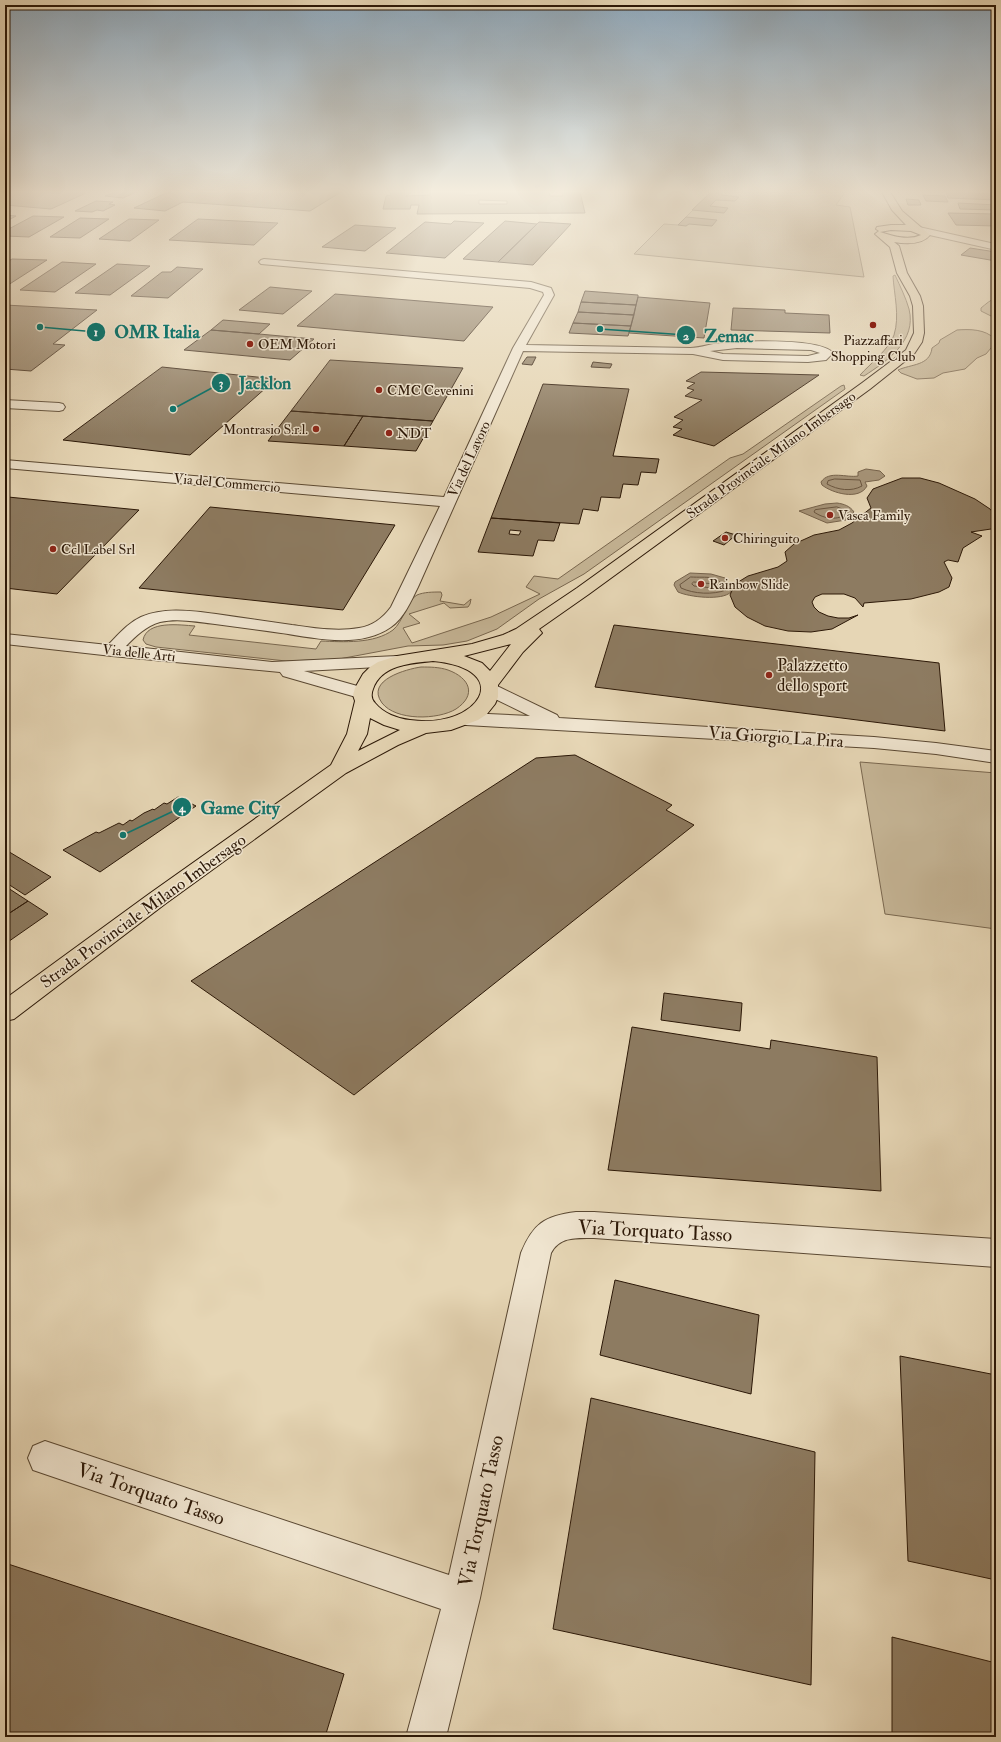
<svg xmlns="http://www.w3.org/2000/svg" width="1001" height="1742" viewBox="0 0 1001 1742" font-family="'IM FELL Double Pica',serif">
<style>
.green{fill:#c6b697;stroke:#79674f}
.water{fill:#a7957a;stroke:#76634c}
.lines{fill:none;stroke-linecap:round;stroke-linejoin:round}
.shore{stroke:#6a5640;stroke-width:1}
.building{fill:#8d7b61;stroke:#2c1807;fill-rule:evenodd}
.minor-casing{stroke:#5a4832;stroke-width:2}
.major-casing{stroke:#2c1807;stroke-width:2}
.minor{fill:#efe4cf;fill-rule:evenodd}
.major{fill:#e6d6b5;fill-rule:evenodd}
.poi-dot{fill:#8f2418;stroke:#efe4cf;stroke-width:1.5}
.labels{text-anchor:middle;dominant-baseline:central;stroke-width:3;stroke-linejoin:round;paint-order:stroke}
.far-poi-label{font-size:14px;fill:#2c1807;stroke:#efe4cf;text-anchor:start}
.far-street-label{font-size:14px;fill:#2c1807;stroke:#efe4cf}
.poi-label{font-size:17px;fill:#2c1807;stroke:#efe4cf;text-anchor:start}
.street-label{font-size:17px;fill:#2c1807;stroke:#efe4cf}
.near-street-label{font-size:20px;fill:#2c1807;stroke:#efe4cf}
.leader{fill:none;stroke:#0f766e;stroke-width:1.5}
.callout-dot{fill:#0f766e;stroke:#efe4cf;stroke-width:1.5}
.mark-label{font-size:12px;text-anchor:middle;font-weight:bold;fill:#fff}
.callout-label{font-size:18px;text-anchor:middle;font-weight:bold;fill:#0f766e;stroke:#efe4cf;stroke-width:3;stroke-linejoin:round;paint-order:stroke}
</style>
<rect width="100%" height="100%" fill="#e6d6b5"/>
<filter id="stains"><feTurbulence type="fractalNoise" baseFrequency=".005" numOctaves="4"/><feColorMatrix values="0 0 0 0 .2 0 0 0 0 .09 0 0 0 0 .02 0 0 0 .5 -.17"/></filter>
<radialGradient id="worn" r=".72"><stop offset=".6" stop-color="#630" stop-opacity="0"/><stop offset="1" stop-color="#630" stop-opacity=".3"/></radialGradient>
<path class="green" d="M 711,192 L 845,192 L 836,205 L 850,207 L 864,277 L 634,254 L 664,224 L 678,225 Z
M 895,275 C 900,286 906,298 909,309 C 917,341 887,361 864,376 L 860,375 C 870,364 890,348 894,335 C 900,316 894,294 893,276 Z
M 996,298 L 996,324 L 992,322 L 993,317 L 981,311 L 981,308 C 986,304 990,300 996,298 Z
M 957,330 C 970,329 985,329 995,339 L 996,342 L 986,354 L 977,358 L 965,369 L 943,373 L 934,378 L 917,379 L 901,373 L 898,370 C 911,364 930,366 932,348 L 939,343 L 940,340 Z
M 844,385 L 845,389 L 584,574 L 539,599 L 497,629 L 467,641 L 443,645 L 408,646 L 339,659 L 286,661 L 156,647 L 146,644 L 143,640 C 147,620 180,625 195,626 L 189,635 L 316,649 L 321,641 C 343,642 374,644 393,630 C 403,622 408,599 417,595 C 424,592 433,592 441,592 L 442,595 L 440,601 L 464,605 L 471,599 L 470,604 L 468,607 L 450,608 L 444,603 L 409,614 L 420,623 L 403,628 L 412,643 L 491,617 L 540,594 L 526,587 L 534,576 L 558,579 L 730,458 L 743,454 L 841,386 Z
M 421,667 C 430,667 439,667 448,670 C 470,678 477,695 456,709 C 438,720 396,721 382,703 C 365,680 407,669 421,667 Z
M 860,762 L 996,773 L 996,929 L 885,914 Z"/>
<path class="water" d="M 866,469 L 880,471 L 885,476 L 879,480 L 865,482 L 867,486 C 859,501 832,493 822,485 L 821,482 C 829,470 847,478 858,476 L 858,472 Z
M 837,503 C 844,504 850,506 854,512 L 846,520 L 827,523 L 799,511 L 825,504 Z
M 690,573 L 711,574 L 725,578 L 731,592 C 722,601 689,597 678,592 L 674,585 L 675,582 Z"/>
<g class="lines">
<path class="shore" d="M 835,479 L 860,480 L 862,486 C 851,492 838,490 827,484 L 828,481 Z
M 837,507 L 848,511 L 848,513 C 838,521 824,519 814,512 L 815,510 Z
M 691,577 C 707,578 718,574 726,590 C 713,595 694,594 681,588 L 680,585 Z
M 694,582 L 714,584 L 715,586 L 713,588 L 694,586 L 692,584 Z"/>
</g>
<path class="building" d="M 5,192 L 72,192 L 86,193 L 51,209 L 5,205 Z
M 116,192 L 136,192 L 123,198 L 105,196 Z
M 168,192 L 341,192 L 310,211 L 183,202 L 165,211 L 134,208 Z
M 391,192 L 412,192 L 406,196 L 430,195 L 430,192 L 464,192 L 464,195 L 478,195 L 478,192 L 549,192 L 550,196 L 563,196 L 562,192 L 580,192 L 585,213 L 417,214 L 419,205 L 411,205 L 410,209 L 383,209 L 386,196 L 391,195 ZM 479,200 L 507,201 L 507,204 L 479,204 Z
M 711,192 L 724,192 L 721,195 L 739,197 L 735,201 L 716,200 L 710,206 L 728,208 L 724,213 L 692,210 Z
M 946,192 L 995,194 L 996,200 L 948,198 Z
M 923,195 L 945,196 L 948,202 L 926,201 Z
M 906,199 L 919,200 L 921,205 L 908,205 Z
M 96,201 L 113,202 L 109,204 L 115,205 L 103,211 L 97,210 L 92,212 L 75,211 Z
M 958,203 L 996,205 L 996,210 L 960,209 Z
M 948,213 L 996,214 L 996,226 L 956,225 Z
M 5,215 L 16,216 L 5,222 Z
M 33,216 L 64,217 L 29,237 L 5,236 L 5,231 Z
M 686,217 L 717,220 L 712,226 L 689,224 L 686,226 L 678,225 Z
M 80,218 L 109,219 L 80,238 L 50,237 Z
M 129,219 L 159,220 L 130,241 L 99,239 Z
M 198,219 L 278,223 L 254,245 L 169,240 Z
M 454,221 L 484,223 L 445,258 L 386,253 L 425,222 L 451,224 Z
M 505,221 L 537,224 L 498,262 L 463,259 Z
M 539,222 L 571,224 L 533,265 L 498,262 Z
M 355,225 L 396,228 L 365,251 L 322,247 Z
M 970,248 L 996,252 L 996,261 L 961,255 Z
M 12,259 L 47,260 L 5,287 L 5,263 Z
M 62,262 L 96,264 L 55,292 L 20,290 Z
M 117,264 L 150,266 L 110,295 L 75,293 Z
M 177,267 L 203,269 L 168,298 L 131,296 L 162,272 L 171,272 Z
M 270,287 L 312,291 L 283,314 L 239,310 Z
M 585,291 L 638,295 L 638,297 L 636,305 L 581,302 Z
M 335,294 L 493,307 L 464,341 L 297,326 Z
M 638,297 L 710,303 L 704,338 L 629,333 Z
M 581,302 L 636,305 L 634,315 L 578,312 Z
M 5,305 L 97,310 L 53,344 L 65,345 L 31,371 L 5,369 Z
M 733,308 L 785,310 L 785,313 L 829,315 L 830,333 L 731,330 Z
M 578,312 L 634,315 L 631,326 L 573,323 Z
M 223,320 L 270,324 L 259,334 L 211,330 Z
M 573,323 L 631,326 L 628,336 L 569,333 Z
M 211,330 L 259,334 L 314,339 L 290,360 L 184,350 Z
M 527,357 L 536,357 L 532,365 L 522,364 Z
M 330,360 L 463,368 L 433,421 L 291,411 Z
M 593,362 L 612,364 L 610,368 L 591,367 Z
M 162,367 L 276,379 L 190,455 L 63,440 Z
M 701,372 L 819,375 L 714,446 L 673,435 L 682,429 L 673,427 L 683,420 L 674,417 L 702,400 L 685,396 L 694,390 L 687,388 L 695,383 L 686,381 Z
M 543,384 L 629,389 L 613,456 L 659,459 L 656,473 L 641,472 L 638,485 L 623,484 L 620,498 L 601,497 L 598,511 L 583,509 L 579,524 L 491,518 Z
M 291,411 L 363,416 L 344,446 L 268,441 Z
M 363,416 L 433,421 L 416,451 L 344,446 Z
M 902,478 L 920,478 L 939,483 L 975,499 L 990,509 L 996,516 L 996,525 L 991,529 L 971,532 L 982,536 L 963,548 L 958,562 L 948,560 L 944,562 L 952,578 L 949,587 L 939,592 L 911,599 L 864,603 L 863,607 L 855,598 L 844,594 L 822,594 L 815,597 L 812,602 L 814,607 L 819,612 L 828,616 L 838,618 L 849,618 L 858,615 L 832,629 L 811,632 L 788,631 L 765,626 L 747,617 L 735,607 L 730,595 L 735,584 L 748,576 L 778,567 L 787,561 L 785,552 L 794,544 L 814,535 L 839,530 L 852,523 L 871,508 L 867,498 L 873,489 Z
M 8,497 L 139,510 L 57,594 L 5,588 L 5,500 Z
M 210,507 L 395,525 L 343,610 L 139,588 Z
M 491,518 L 560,523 L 554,541 L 538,540 L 533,556 L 478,552 ZM 510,530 L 521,531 L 519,535 L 509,534 Z
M 726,532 L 736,535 L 724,545 L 713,541 Z
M 614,625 L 939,663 L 945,731 L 595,687 Z
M 575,755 L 672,805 L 666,810 L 694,825 L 354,1095 L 191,981 L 536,758 Z
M 178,797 L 196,806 L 100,872 L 63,850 L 96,832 L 99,833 L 119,823 L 123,825 L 130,820 L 132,821 L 144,813 L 153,809 L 154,810 L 164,803 L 167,804 Z
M 6,850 L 51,877 L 25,895 L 5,882 L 5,851 Z
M 5,886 L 28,901 L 5,916 Z
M 28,901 L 48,914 L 5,944 L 5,916 Z
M 664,993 L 742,1003 L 740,1031 L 661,1020 Z
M 632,1027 L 770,1049 L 771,1040 L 877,1057 L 881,1191 L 608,1170 Z
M 615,1280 L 759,1315 L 751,1394 L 600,1355 Z
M 900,1356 L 996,1375 L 996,1580 L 908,1561 Z
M 591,1398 L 815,1452 L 811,1685 L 553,1629 Z
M 5,1563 L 344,1674 L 325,1737 L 5,1737 Z
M 892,1637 L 996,1663 L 996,1737 L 892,1737 Z"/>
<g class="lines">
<defs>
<path id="minor" d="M 919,227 L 995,244 L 996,247 L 992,249 L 916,232 L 915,230 L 916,228 Z
M 264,259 L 531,282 L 551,288 L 554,295 L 526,345 C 581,346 636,347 690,348 C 701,348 712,343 723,343 C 743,341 822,338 833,353 L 826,360 L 808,362 L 723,360 L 693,354 L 523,351 L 418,587 C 411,601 404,618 391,627 C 360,649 316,638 281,633 C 259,630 237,627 215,624 C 197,622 178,618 160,622 C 146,626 136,636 126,646 L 272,662 L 397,656 L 403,657 L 406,661 L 403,665 L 397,666 L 304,671 L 368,689 L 371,693 L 368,697 L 362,699 L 356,697 L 283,676 L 280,672 L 112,656 L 5,644 L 5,634 L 108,645 C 118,635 128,623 141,617 C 165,607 191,611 216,614 C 241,618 267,621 292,625 C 314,628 337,632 359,628 C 372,626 383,618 391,607 L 440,506 L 5,468 L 5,460 L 444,497 L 513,348 L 544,295 L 543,292 L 530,288 L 261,264 L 259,262 L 261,260 ZM 737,348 L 811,350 L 820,353 L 808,356 L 723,354 L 710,351 Z
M 5,400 L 59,403 L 63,404 L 65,407 L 63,410 L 59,411 L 5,408 Z
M 491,685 L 497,686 L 557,715 L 559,718 L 874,737 L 936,743 L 996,751 L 996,763 L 936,754 L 874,748 L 466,725 L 459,723 L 457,719 L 459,715 L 466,713 L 530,716 L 485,694 L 482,690 L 485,686 Z
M 576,1212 L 594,1212 L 996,1239 L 996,1267 L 594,1238 C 577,1238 560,1236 551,1253 L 480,1598 L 446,1737 L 406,1737 L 441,1609 L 33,1470 L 28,1458 L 33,1446 L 45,1441 L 449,1575 L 521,1253 C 533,1224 544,1216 576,1212 Z"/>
<path id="major" d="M 882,192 L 890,192 L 902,211 L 930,235 C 922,245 906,244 894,242 L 899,246 L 907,273 L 920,296 L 923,306 L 924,333 L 922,342 L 914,354 L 870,389 L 589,594 L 539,629 L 542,633 L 523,652 L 498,685 L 498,697 L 495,704 L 487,714 L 478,720 L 451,730 L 426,733 L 398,745 L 346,773 L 165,904 L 14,1019 L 5,1021 L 5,999 L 149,894 L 331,765 L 347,734 L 355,701 L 353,695 L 355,688 L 363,674 L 370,667 L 378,662 L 397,656 L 472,644 L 503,635 L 516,629 L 577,588 L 862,383 L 906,350 L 914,333 L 913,306 L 910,296 L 897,273 L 890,247 L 875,234 L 879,231 L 876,229 L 877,227 L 891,225 L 906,225 L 892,210 ZM 891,230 L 911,231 L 921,235 C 908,241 893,236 880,232 ZM 511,644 L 490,671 L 482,663 L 464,656 ZM 433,661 C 517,669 479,730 410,720 C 398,719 383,713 375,703 C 371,699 371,694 373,689 C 381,665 411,663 433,661 ZM 370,718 L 384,725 L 400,730 L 358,751 L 367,734 Z"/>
</defs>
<use href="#minor" class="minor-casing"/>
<use href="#major" class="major-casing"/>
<use href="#minor" class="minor"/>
<use href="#major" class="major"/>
</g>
<linearGradient id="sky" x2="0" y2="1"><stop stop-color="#8ea8bc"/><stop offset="0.44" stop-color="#f4edde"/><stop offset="1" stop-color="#f4edde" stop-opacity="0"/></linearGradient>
<rect width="1001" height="436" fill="url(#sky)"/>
<g class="poi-dot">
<circle cx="873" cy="325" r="4"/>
<circle cx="250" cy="344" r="4"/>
<circle cx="379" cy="390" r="4"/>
<circle cx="316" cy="429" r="4"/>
<circle cx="389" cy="433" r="4"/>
<circle cx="830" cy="515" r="4"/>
<circle cx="725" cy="538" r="4"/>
<circle cx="53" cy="549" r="4"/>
<circle cx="701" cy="584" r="4"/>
<circle cx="769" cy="675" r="4"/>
</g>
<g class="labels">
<g class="far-poi-label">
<text x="873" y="340" text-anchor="middle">Piazzaffari<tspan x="873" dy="16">Shopping Club</tspan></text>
<text x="258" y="344">OEM Motori</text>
<text x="387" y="390">CMC Cevenini</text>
<text x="308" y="429" text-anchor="end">Montrasio S.r.l.</text>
<text x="397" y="433">NDT</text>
<text x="838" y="515">Vasca Family</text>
<text x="733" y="538">Chiringuito</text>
<text x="61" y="549">Ccl Label Srl</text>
<text x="709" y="584">Rainbow Slide</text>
</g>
<g class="far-street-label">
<text transform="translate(771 455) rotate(-36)">Strada Provinciale Milano Imbersago</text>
<text transform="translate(469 459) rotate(-65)">Via del Lavoro</text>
<text transform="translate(227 483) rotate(5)">Via del Commercio</text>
<text transform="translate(139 653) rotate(6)">Via delle Arti</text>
</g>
<g class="poi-label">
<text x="777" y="665">Palazzetto<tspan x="777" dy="20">dello sport</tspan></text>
</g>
<g class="street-label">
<text transform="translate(776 737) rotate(4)">Via Giorgio La Pira</text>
<text transform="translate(143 911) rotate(-36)">Strada Provinciale Milano Imbersago</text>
</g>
<g class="near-street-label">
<text transform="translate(655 1231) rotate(3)">Via Torquato Tasso</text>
<text transform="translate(151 1494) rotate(19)">Via Torquato Tasso</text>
<text transform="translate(481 1511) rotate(-78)">Via Torquato Tasso</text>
</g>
</g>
<path class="leader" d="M40 327L96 332M600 329L686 335M173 409L221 383M123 835L182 807"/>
<g class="callout-dot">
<circle cx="40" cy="327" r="4"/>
<circle cx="600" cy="329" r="4"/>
<circle cx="173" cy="409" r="4"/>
<circle cx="123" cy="835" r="4"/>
<circle cx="96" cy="332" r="10"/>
<circle cx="686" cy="335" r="10"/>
<circle cx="221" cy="383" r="10"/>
<circle cx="182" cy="807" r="10"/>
</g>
<g class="mark-label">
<text x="96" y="336">1</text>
<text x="686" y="340">2</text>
<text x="221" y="387">3</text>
<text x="182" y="812">4</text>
</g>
<g class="callout-label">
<text x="157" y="338">OMR Italia</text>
<text x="729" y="342">Zemac</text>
<text x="265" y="389">Jacklon</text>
<text x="240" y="814">Game City</text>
</g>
<rect width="1001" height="1742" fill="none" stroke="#e6d6b5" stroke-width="20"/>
<rect x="6" y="6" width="989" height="1730" fill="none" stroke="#2c1807" stroke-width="2"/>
<rect x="10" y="10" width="981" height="1722" fill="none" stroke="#2c1807"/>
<rect width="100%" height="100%" filter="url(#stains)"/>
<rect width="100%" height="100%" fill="url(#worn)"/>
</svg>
